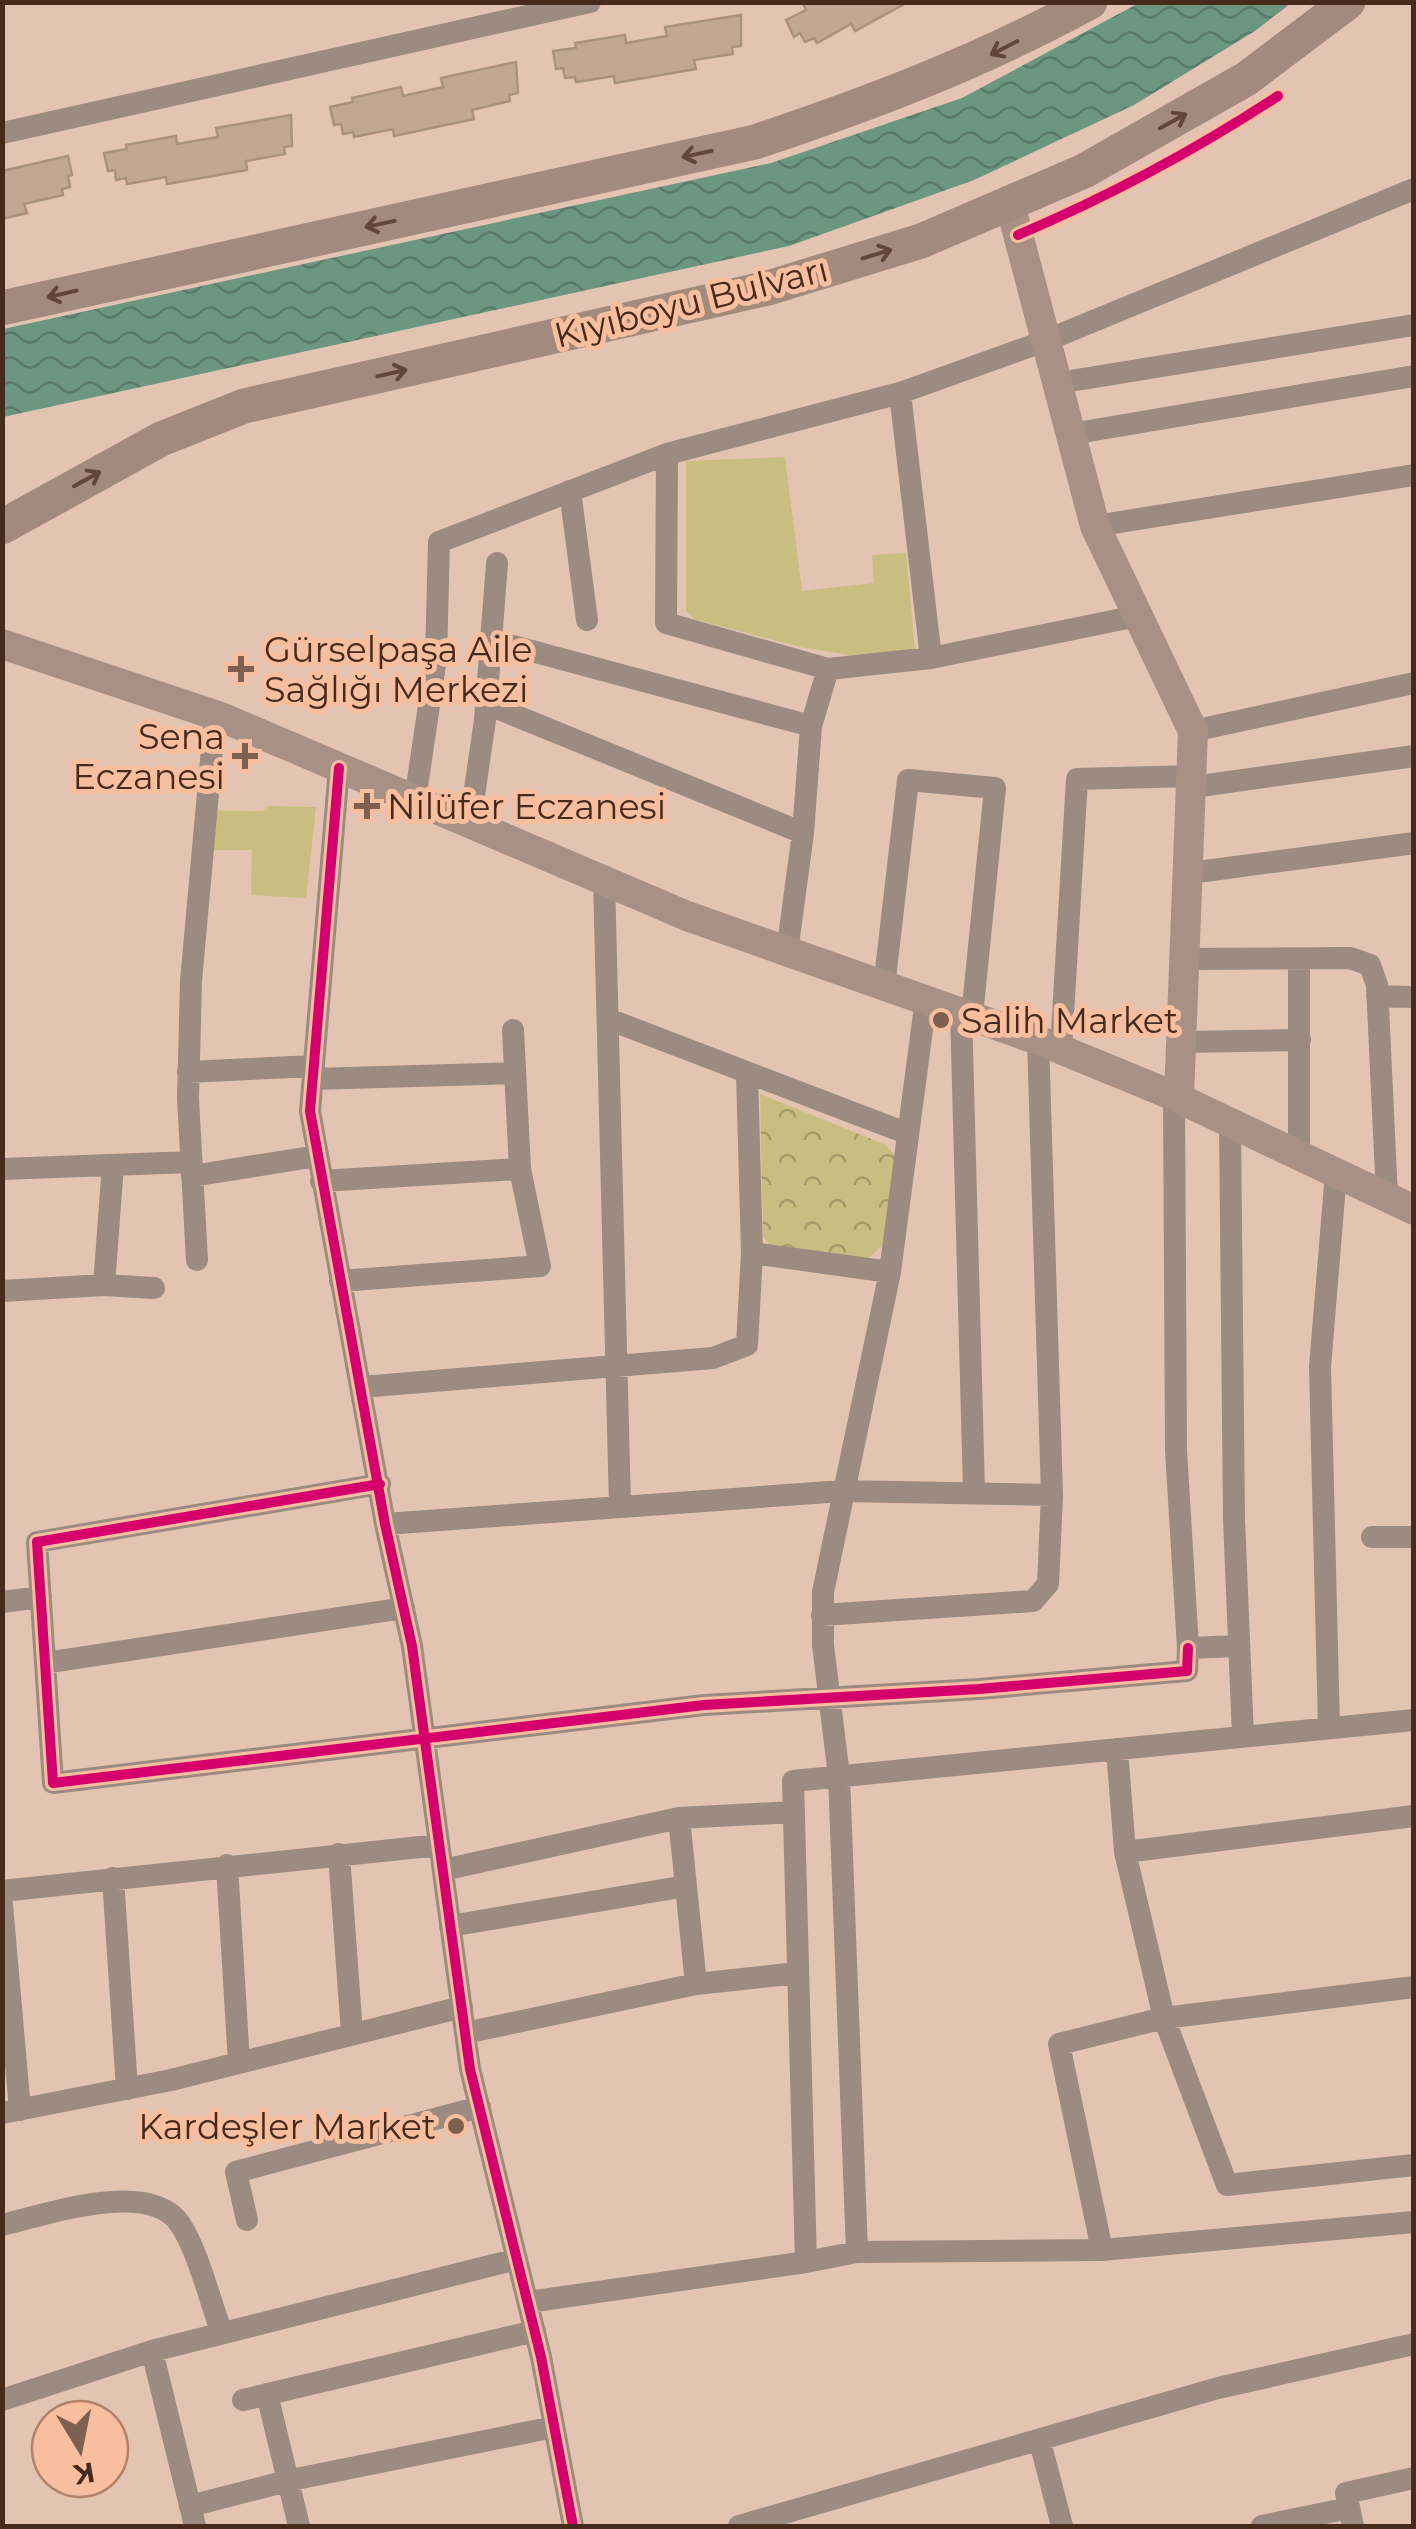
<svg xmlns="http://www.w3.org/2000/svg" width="1416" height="2529" viewBox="0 0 1416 2529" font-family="Montserrat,sans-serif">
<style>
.grass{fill:#cabd80}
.park{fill:url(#park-crowns)}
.water{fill:url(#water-waves)}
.building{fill:#c0a895;stroke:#a9927e;stroke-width:2.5}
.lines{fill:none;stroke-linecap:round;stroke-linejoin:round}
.street{stroke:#9c8b81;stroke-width:22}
.secondary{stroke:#a89184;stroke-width:30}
.primary{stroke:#a28a7d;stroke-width:35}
.cycleway-casing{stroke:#f7be9f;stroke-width:16}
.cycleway{stroke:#d6006c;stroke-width:10}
.oneway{stroke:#624738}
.poi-dot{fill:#7d6050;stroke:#f7be9f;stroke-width:4}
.labels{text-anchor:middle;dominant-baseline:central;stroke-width:10;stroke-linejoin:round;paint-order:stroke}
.street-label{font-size:35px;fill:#462a1b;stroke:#f7be9f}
.poi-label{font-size:35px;fill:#462a1b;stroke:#f7be9f;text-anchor:start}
</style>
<defs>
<pattern id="park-crowns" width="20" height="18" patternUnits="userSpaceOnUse" patternTransform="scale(2.5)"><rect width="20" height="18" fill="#cabd80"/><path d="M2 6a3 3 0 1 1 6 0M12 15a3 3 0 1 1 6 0" fill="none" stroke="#a69a68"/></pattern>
<pattern id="water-waves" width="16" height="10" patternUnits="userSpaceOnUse" patternTransform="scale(2.5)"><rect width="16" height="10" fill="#6b9781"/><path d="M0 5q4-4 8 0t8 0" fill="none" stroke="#5a7b69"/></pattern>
</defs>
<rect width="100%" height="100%" fill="#e3c4b3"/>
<path class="grass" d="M 785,457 L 802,591 L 874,583 L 872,555 L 906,553 L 915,650 L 857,656 L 804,648 L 694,619 L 686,611 L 686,461 Z
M 269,806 L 316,807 L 306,898 L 251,895 L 252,850 L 202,850 L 200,810 L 262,811 Z"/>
<path class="park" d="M 760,1094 L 886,1145 L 899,1160 L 886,1242 L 868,1259 L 771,1247 L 763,1236 Z"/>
<path class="water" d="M 1139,3 L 1291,3 L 1255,31 L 1134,105 L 974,180 L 789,246 L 3,417 L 3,329 L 771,163 L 962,98 Z"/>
<path class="building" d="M 802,2 L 908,2 L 855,31 L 851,24 L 817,43 L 814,38 L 805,42 L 800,33 L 794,37 L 786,20 L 806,10 Z
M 741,15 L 741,46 L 732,47 L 733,54 L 694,60 L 696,69 L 615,83 L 614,76 L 576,82 L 575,77 L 565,78 L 563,68 L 556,69 L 553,51 L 576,48 L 575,43 L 625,35 L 626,43 L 667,36 L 665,27 Z
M 516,62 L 518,93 L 509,95 L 510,101 L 472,110 L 474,119 L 394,136 L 393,129 L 354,137 L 353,132 L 343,134 L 341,124 L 334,125 L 330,107 L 353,102 L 352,98 L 401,87 L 403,96 L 443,87 L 441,78 Z
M 291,115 L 292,146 L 284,147 L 285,154 L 246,161 L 247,170 L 167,184 L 166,177 L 127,184 L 126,178 L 116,180 L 115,170 L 108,171 L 104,153 L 127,149 L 126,145 L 176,136 L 177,144 L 218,137 L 216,128 Z
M 68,156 L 72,175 L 68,176 L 70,187 L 62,189 L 63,195 L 24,204 L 27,213 L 2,219 L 2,171 Z"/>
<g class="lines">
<path class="street" d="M 2,133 L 590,2
M 1058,383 L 1414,325
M 900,393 L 931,658
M 1071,434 L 1414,376
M 667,454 L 666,623 L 828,669 L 931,658 L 1137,616
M 570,491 L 587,620
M 1095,526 L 1414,475
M 491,640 L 811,726 L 803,833 L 787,952
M 487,704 L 803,833
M 811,726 L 828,669
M 1193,731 L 1414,683
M 339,768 L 310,1111 L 385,1524 L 412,1646 L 470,2069 L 541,2357 L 573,2526
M 1193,787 L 1414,756
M 415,800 L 436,658 L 439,542 L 667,454 L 900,393 L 1045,341 L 1414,189
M 470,823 L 485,720 L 497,563
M 1190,873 L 1414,843
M 604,880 L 620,1506
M 1187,959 L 1350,958 L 1370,965 L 1377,985 L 1387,1197
M 1299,959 L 1299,1155
M 884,987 L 908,780 L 995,788 L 972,1016
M 1377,996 L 1414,997
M 961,1012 L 974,1491
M 608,1019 L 906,1133
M 1181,1042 L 1300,1040
M 1061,1049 L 1077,779 L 1192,776
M 188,1072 L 314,1066
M 747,1073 L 752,1253
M 313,1079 L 515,1073
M 1174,1096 L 1176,1450 L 1188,1648 L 1239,1646
M 1230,1123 L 1234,1519 L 1243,1737
M 2,1169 L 191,1162
M 192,1176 L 317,1156
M 321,1181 L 520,1169 L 513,1030
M 197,1260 L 188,1099 L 191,981 L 215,716
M 340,1281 L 540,1266 L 520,1169
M 104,1285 L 113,1165
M 2,1291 L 104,1285 L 154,1288
M 361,1387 L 713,1358 L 747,1345 L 752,1253 L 890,1272
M 380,1484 L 37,1542 L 53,1783 L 704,1705 L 979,1689 L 1187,1671 L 1188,1648
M 385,1524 L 843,1491 L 1052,1495 L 1038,1040
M 1372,1537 L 1414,1537
M 2,1602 L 41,1597
M 822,1615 L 1033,1601 L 1048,1584 L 1052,1495
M 45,1663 L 404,1608
M 1329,1728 L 1320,1367 L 1336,1173
M 1117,1749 L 1125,1852
M 1414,1816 L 1125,1852 L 1164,2018 L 1414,1987
M 679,1818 L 696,1984
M 339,1854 L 352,2034
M 227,1865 L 239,2063
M 443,1870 L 679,1818 L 794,1812
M 113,1878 L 127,2089
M 2,1891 L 439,1845
M 2,1905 L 20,2110
M 450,1926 L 686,1886
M 465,2033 L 696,1984 L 797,1973
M 2,2113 L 171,2080 L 462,2007
M 247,2220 L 236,2172 L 480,2107
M 2,2225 C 45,2215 150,2178 180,2224 C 198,2251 210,2301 222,2333
M 1102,2250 L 1059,2044 L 1164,2018 L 1227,2185 L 1414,2165
M 857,2252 L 839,1776 L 823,1645 L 823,1592 L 890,1272 L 926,999
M 806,2262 L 857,2252 L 1102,2250 L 1414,2222
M 528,2302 L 806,2262 L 793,1781 L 1414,1720
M 152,2351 L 195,2526
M 267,2394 L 299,2526
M 2,2400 L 152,2351 L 517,2259
M 243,2400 L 535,2331
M 1040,2442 L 1062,2526
M 190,2506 L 291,2480 L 554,2427
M 739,2526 L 1218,2388 L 1414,2344
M 1262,2526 L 1349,2508
M 1353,2526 L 1346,2493 L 1414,2478"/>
<path class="secondary" d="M 1010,204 L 1095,526 L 1193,731 L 1179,1098
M 2,644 L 221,717 L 687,916 L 1038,1040 L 1174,1096 L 1414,1210"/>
<path class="primary" d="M 2,308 L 755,142 C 872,103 982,61 1090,2
M 2,527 L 161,439 L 244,406 L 768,288 L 921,241 L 1084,171 L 1246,79 L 1348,2"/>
<defs>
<path id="cycleway" d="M 1018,235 C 1110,196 1194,151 1278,96
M 339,768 L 310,1111 L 385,1524 L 412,1646 L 470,2069 L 541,2357 L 573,2526
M 380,1484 L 37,1542 L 53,1783 L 704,1705 L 979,1689 L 1187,1671 L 1188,1648"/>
</defs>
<use href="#cycleway" class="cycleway-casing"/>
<use href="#cycleway" class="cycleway"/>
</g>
<defs><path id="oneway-shaft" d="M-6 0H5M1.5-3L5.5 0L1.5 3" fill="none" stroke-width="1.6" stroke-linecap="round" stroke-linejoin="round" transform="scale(2.5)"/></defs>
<g class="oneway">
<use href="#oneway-shaft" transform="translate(1004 48) rotate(153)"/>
<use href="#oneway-shaft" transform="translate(1173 121) rotate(-29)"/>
<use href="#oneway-shaft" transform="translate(697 154) rotate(168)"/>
<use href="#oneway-shaft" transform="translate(380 224) rotate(168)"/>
<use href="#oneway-shaft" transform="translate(877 254) rotate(-17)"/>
<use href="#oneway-shaft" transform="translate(62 294) rotate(167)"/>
<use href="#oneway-shaft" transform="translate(392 373) rotate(-13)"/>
<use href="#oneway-shaft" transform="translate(87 479) rotate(-29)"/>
</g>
<g class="poi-dot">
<path d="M236 654h10v10h10v10h-10v10h-10v-10h-10v-10h10z"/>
<path d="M240 741h10v10h10v10h-10v10h-10v-10h-10v-10h10z"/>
<path d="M362 791h10v10h10v10h-10v10h-10v-10h-10v-10h10z"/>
<circle cx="941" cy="1020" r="10"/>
<circle cx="456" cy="2126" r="10"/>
</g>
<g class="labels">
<g class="street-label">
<text transform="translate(691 302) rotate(-14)">Kıyıboyu Bulvarı</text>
</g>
<g class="poi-label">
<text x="264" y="649">Gürselpaşa Aile<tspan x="264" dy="40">Sağlığı Merkezi</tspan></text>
<text x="225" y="736" text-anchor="end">Sena<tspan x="225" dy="40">Eczanesi</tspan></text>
<text x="387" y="806">Nilüfer Eczanesi</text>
<text x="961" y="1020">Salih Market</text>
<text x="436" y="2126" text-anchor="end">Kardeşler Market</text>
</g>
</g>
<rect width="1416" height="2529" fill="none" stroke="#462a1b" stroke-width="10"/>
<g transform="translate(80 2449) rotate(170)"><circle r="48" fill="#f7be9f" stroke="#b0836a" stroke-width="2.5"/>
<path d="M0-8L18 38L0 25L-18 38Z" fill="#7d6050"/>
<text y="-15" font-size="28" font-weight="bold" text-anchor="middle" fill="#462a1b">K</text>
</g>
</svg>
